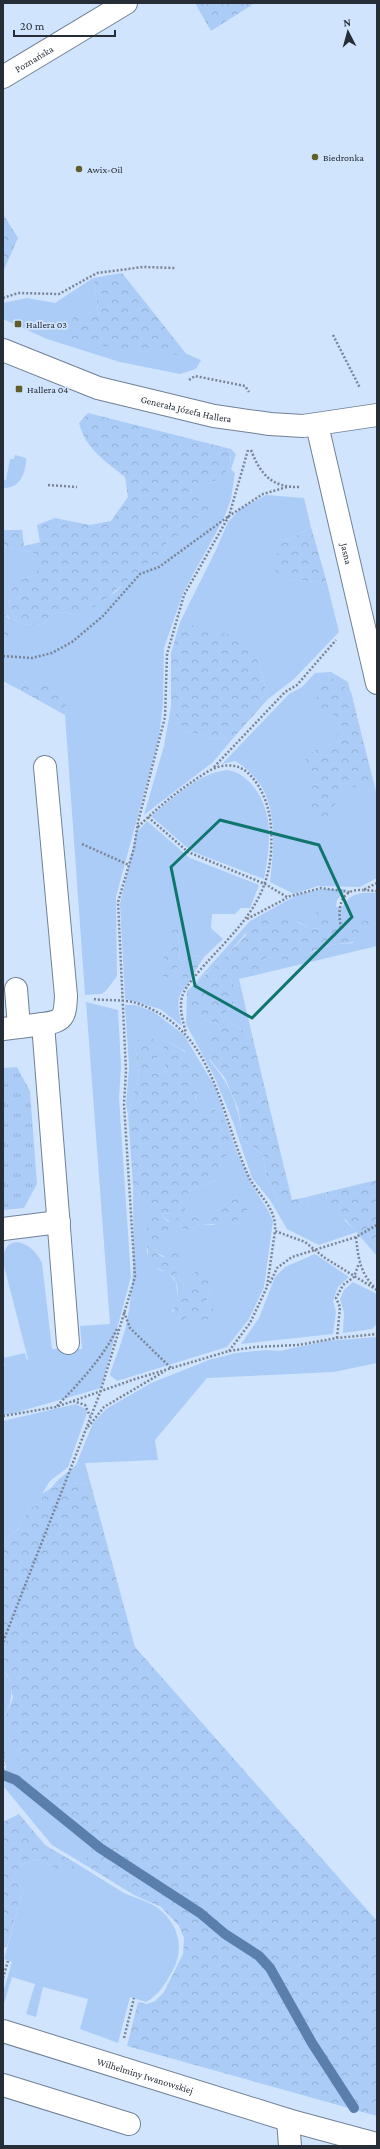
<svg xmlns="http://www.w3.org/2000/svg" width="380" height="2149" viewBox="0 0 380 2149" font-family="'Crimson Pro',serif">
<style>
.green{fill:#abccf7}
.forest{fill:url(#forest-crowns)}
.park{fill:url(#park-tufts)}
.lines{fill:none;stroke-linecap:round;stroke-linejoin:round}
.stream{stroke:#5b7fad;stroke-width:10}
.street-casing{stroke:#708197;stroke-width:24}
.secondary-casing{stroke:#708197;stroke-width:24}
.path{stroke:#798597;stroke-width:2.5;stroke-dasharray:2 2;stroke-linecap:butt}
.street{stroke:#fff;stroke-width:22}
.secondary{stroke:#fff;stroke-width:22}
.marked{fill:none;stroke:#0f766e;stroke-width:3;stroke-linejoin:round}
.poi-dot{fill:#605d29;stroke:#d1e4fd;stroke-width:1.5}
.labels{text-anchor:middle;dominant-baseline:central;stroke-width:3.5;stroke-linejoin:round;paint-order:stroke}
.street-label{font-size:10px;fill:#262d37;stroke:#d1e4fd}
.poi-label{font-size:10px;fill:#262d37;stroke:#d1e4fd;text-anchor:start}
</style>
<defs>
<pattern id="forest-crowns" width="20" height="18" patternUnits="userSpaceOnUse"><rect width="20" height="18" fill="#abccf7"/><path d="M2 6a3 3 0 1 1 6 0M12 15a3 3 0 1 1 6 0" fill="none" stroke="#93b0d4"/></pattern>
<pattern id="park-tufts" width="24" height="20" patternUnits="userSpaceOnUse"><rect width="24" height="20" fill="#abccf7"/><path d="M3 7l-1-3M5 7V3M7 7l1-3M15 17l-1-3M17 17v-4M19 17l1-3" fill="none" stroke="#93b0d4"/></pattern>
</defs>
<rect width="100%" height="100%" fill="#d1e4fd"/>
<path class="green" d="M 93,278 L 99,317 L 201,360 L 196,369 L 180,374 L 120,362 L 47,339 L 3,319 L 3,303 L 27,298 L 55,303 Z
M 231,449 L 236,454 L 231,469 L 235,473 L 231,499 L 224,518 L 183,593 L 164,648 L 163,703 L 159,737 L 116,897 L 117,976 L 106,991 L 101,994 L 85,995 L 65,715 L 67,702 L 24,683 L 18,689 L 3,681 L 3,642 L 9,640 L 9,617 L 3,613 L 3,547 L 32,552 L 37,556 L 37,575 L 22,579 L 8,601 L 15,620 L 26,625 L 43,624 L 52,615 L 59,612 L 74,614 L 116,592 L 127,579 L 151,559 L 164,554 L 167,541 C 193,527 191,523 194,495 L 192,494 L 191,490 L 194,486 L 214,482 L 231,459 Z
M 15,455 L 26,458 C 26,473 20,489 3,488 L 3,480 L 6,480 L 10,459 L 14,459 Z
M 266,495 L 304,498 L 311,527 L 281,544 L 280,578 L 327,583 L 339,632 L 294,679 L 268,699 L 258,658 L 180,622 L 216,550 L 228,522 L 240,509 Z
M 331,672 L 348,682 L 377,795 L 377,878 L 360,887 L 318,886 L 294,894 L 270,882 C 275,837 280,787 235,761 L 222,764 L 289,694 L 302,687 L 315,673 Z
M 171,706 L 183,730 L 215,739 L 235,736 L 213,762 L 144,815 L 164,746 Z
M 227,770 C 239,772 245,777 253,786 C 275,813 270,846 264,879 L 191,851 L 151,816 C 174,797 197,774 227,770 Z
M 147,821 L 190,858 L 259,885 L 250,908 L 241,908 L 235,914 L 212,914 L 211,928 L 223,939 L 203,958 L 197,955 L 180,961 L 178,930 L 172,929 L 172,944 L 163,976 L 173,977 L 178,966 L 186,967 L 180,986 L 186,987 C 174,998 179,1011 182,1026 L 160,1009 L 125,999 L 120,904 L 137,829 L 140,829 Z
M 321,889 L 347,889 L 337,900 L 336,907 L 342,907 C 351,892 361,892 377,893 L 377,946 L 239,979 L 253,1039 L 240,1028 L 226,1021 L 225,1013 L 234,1005 L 232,982 L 227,976 L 227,972 L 254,972 L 262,961 L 268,957 C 294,964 305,954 328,946 C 336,943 346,944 353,943 L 360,929 L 370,926 L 366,920 L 351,929 L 330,923 L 326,908 L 321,929 L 309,928 L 298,922 L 245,934 L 227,955 L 194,984 L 250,921 L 297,895 Z
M 187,991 L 189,1007 L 203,1019 L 217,1024 L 210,1061 C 233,1088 238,1106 243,1140 L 263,1155 L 266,1176 L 279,1201 L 308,1204 L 307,1197 L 327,1192 L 326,1203 L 357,1232 L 319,1245 L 287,1229 L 270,1200 L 252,1178 L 233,1122 L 214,1076 L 186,1024 Z
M 86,1002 L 118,1010 L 121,1066 L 119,1098 L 131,1277 L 101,1388 L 11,1414 L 3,1415 L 3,1366 L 5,1366 L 3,1358 L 25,1353 L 27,1360 L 28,1359 L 3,1262 C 3,1232 31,1239 42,1263 L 52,1349 L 82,1349 L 80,1326 L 110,1324 Z
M 125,1005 L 136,1005 L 154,1012 L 184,1035 L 215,1087 L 237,1153 L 253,1187 L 268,1210 L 273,1221 L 264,1287 L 249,1319 L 227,1347 L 117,1381 L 110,1375 L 111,1371 C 116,1355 124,1338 127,1321 C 136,1276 133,1231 133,1186 L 140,1197 L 151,1204 L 153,1214 L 146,1229 L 147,1257 L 159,1270 L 168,1272 L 176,1282 L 178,1299 L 172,1312 L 187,1317 L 209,1307 L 206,1303 L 212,1288 L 190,1283 L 188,1287 L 184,1287 L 176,1271 L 177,1261 L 156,1253 L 158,1243 L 169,1221 L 162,1217 L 164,1213 L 173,1214 L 183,1229 L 190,1231 L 201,1224 L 214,1225 L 237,1196 L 214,1213 L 198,1220 L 186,1213 L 184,1197 L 191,1189 L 216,1180 L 214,1109 L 198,1106 L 185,1051 L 170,1043 L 163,1062 L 167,1070 L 163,1074 L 154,1073 L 135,1044 L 139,1075 L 128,1114 L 126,1104 L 129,1067 Z
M 315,1254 L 349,1277 L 338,1287 L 333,1301 L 336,1312 L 333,1334 L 241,1344 L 259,1318 L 275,1277 L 285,1267 Z
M 353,1282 L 377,1294 L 377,1324 L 372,1329 L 343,1333 L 344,1313 L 340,1299 L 344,1290 Z
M 377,1337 L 377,1363 L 334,1372 L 207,1378 L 155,1440 L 158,1460 L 85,1463 L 91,1485 L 71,1483 L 51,1488 L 59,1479 L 76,1465 L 93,1423 L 106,1409 L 151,1383 L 209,1360 L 236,1353 L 266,1350 L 280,1351 L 325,1341 Z
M 76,1404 L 86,1409 L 87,1413 L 68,1467 L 50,1481 L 42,1494 L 41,1502 L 28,1510 L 18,1529 L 3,1542 L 3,1421 Z
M 3,1670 C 15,1684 12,1700 6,1715 L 48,1802 L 79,1822 L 88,1846 L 87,1866 L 52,1845 L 4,1787 L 6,1766 L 3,1756 Z
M 41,1859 L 51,1866 L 72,1870 L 74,1862 C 91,1872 107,1883 124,1893 C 135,1898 148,1901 158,1908 C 178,1923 185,1948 173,1970 C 165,1984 160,1994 146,2002 L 130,1997 L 118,2043 L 80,2029 L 88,1999 L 43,1987 L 36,2017 L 26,2014 L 35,1984 L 12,1977 L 3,2007 L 3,1993 L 12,1962 L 4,1959 L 23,1889 L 13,1881 C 18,1864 24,1862 41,1859 Z"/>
<path class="forest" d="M 195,3 L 255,3 L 211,31 Z
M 3,214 L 18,238 L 3,272 Z
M 122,273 L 188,356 L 70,342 L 73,317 L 99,316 L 93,278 Z
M 88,413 L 231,449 C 231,468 225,480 205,484 C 200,485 195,486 191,490 L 192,494 L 206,493 L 210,499 L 208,512 L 192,521 L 199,523 L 202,528 L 198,532 L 184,532 L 167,541 L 164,554 L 151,560 L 99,605 L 74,614 L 59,612 L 52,615 L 43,624 L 26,625 L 15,620 L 8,601 L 10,588 L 22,579 L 37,575 L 37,556 L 32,552 L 3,547 L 3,530 L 22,530 L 24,546 L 40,542 L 37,525 L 55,518 L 90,525 L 111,521 L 128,497 L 125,477 C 105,461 85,448 79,423 Z
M 311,527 L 327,583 L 279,578 L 273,565 L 281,544 Z
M 3,613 C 13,620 11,629 9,640 L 3,642 Z
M 180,622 L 234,636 L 258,658 L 268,699 L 235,736 L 215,739 L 183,730 L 171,706 L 171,653 Z
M 327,679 L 334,679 L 351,692 L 373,783 L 343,789 L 326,824 L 311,813 L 313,791 L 305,756 L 336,739 L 342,719 L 312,705 Z
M 35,681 L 57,690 L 67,702 L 65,715 L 18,689 L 24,683 Z
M 326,907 L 331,923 L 351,928 L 366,920 L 371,923 L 370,926 L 360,929 L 360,938 C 351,945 342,942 331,945 C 304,951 302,966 268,957 L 262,961 L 262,967 L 254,972 L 227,972 L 227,976 C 240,990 239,1001 225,1013 L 226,1021 L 240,1028 L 253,1039 L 292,1200 L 307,1197 L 308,1204 L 298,1208 L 279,1201 L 266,1176 L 263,1155 L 243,1140 L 238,1108 L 225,1078 L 211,1061 L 207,1040 L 210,1028 L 217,1024 L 203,1019 L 188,1007 L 187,991 L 227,955 L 257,923 L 280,914 L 309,928 L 321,929 L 316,911 Z
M 172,929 L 178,930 L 180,961 L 197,955 L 203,958 L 186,987 L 180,986 L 185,967 L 178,966 L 173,977 L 163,977 L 164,949 L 172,944 Z
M 146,1034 C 159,1041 157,1051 157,1065 L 151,1068 L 154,1073 L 163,1074 L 167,1070 L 163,1062 L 164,1046 L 170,1043 C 181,1050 194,1053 191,1070 L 200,1075 L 203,1089 L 195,1096 L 198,1105 C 203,1107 209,1107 213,1109 C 217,1111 220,1115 222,1118 C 235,1139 226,1160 216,1180 L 191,1189 L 185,1197 L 186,1213 L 198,1219 L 214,1213 L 237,1196 L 243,1196 L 250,1198 L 250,1205 L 241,1218 L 230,1224 L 201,1224 L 190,1231 L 183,1229 L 173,1214 L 164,1213 L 162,1217 L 175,1227 L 173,1234 L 162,1234 L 162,1241 L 158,1243 L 156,1253 L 163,1257 L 174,1250 L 181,1254 L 176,1271 L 184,1287 L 188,1287 L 190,1283 L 188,1277 L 197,1271 L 209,1277 L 212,1288 L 206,1303 L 214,1309 L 215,1314 L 206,1320 L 193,1321 L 187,1317 L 181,1322 L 173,1321 C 171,1307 182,1297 176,1282 C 171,1268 148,1271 147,1257 C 146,1253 148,1256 148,1251 C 147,1244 144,1240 146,1230 C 148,1219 153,1217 151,1204 L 140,1197 L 133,1186 L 128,1114 L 139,1075 L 135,1044 L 139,1037 Z
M 377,1180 L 377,1256 L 346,1220 L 333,1216 L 326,1203 L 327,1192 Z
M 71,1483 L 91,1485 L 135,1647 L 377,1921 L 377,2116 L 127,2046 L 138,2002 L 147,2004 L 155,2001 L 164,1992 L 183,1954 L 184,1938 L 179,1926 L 161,1907 L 134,1895 L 87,1866 L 87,1846 L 79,1822 L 48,1802 L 23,1770 L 10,1745 L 6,1715 L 13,1698 L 8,1676 L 3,1670 L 3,1542 L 18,1529 L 28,1510 L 41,1502 L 42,1494 L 51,1488 Z
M 19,1814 L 45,1845 L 74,1862 L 73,1870 L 60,1872 L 41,1859 C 24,1862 18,1864 13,1881 L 23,1889 L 7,1947 L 3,1947 L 3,1822 Z"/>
<path class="park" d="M 17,1067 L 30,1091 L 37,1184 L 24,1208 L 3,1210 L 3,1068 Z"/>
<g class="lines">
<path class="stream" d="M 3,1775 L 16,1780 L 100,1848 L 200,1913 L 225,1934 L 259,1956 L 270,1968 L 312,2043 L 354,2108"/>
<defs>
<g id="street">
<path id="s1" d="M 317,425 L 377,683"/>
<path d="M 16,989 L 19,1027"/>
<path d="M 43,1024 C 64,1021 65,1017 66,996 L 45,767"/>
<path d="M 3,1029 L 43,1024 L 68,1343"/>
<path d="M 3,1229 L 59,1222"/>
<path id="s2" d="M 3,2031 L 288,2120 L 377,2144"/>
<path d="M 3,2085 L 129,2124"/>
<path d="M 288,2120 L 290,2146"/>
</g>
<g id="secondary">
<path id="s3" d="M 3,77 L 126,3"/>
<path id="s4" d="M 3,350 L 98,388 L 214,416 L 270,424 L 303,426 L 377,415"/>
</g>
</defs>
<use href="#street" class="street-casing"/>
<use href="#secondary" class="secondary-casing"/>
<path class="path" d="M 3,298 L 18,293 L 59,294 L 97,273 L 143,267 L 175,268
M 333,335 L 360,388
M 189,380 L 195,376 L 245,386 L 249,392
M 248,450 L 229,516 L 263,494 L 287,487
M 251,450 C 261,476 273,488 301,487
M 48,485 L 77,487
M 3,656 L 32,658 L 52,653 L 72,642 L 103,616 L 140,574 L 159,567 L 229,516 L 184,595 L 167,654 L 165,717 L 138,822 L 134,848 L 118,902 L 126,1071 L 124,1104 L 135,1277 L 100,1393 L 3,1642
M 214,767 L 285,692 L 297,685 L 336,640
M 148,817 L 188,852 L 265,884 L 287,897 L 321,888 L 350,892
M 138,827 C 159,806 181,788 207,772 C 220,764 236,762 248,773 C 263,787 270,809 271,828 C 275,891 249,917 209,960 C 201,969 185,986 182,997 C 179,1009 183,1021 186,1033
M 82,844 L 129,865
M 377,883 L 363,890 L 377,891
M 247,919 L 287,898
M 341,928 C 339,917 337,899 350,892 C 353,890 360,890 363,890
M 94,999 C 107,1001 124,999 136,1003 C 214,1028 219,1111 248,1175 C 257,1195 277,1207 275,1231 L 305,1242 L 325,1258 L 377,1290
M 356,1237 C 358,1257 360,1272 374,1287
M 270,1283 L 277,1268 L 292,1257 L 356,1237 L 377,1225
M 124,1312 L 130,1328 L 171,1368
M 337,1338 L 340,1307 L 336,1298 L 343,1285 L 354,1277 L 359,1263
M 229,1351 L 250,1323 L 267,1287 L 275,1231
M 73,1401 L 85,1405 L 90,1416
M 57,1406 C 80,1382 102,1359 117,1329
M 3,1416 L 56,1407 L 135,1379 L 229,1351 L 255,1347 L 298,1345 L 337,1338 L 377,1334
M 88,1427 L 104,1407 L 165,1371
M 3,1752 L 3,1771
M 3,1978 L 8,1961
M 124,2038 L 134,1998"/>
<use href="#street" class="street"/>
<use href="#secondary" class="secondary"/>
</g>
<path class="marked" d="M 220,820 L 319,845 L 352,917 L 252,1018 L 195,986 L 171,867 Z"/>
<g class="poi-dot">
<circle cx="315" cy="157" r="4"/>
<circle cx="79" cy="169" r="4"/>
<rect x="14" y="320" width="8" height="8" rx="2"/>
<rect x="15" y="385" width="8" height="8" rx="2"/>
</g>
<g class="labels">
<g class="street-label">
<text stroke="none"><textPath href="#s3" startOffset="36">Poznańska</textPath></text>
<text stroke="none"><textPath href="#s4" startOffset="193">Generała Józefa Hallera</textPath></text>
<text stroke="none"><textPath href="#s1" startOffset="132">Jasna</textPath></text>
<text stroke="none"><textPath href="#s2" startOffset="149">Wilhelminy Iwanowskiej</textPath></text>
</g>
<g class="poi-label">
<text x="323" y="157">Biedronka</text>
<text x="87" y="169">Awix-Oil</text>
<text x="26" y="324">Hallera 03</text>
<text x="27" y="389">Hallera 04</text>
</g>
</g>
<rect width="380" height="2149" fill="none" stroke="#262d37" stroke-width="8"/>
<g transform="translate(348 32) rotate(354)" stroke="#d1e4fd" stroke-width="3" paint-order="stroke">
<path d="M0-3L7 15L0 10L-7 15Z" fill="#262d37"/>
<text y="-6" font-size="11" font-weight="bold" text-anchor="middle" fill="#262d37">N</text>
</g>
<path d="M14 30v6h101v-6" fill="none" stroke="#262d37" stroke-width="2"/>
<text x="20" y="30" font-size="12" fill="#262d37" stroke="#d1e4fd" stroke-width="3" paint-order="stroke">20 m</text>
</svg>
